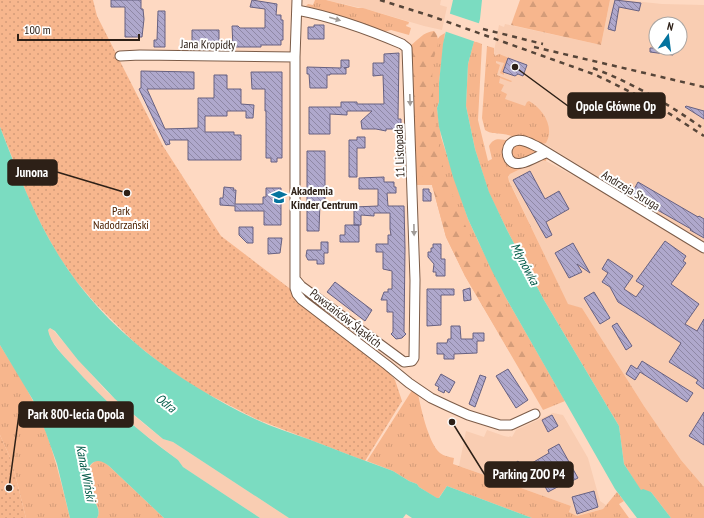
<svg xmlns="http://www.w3.org/2000/svg" width="704" height="518" viewBox="0 0 704 518" font-family="'PT Sans Narrow',sans-serif">
<style>
.built{fill:#f9cdb2;fill-rule:evenodd}
.grass{fill:url(#grass-tufts)}
.forest{fill:url(#forest-firs)}
.park{fill:url(#park-dots)}
.water{fill:#7bdcc1}
.pier{fill:#fed9c2}
.building{fill:url(#building-back-hatch);stroke:#676181}
.lines{fill:none;stroke-linecap:round;stroke-linejoin:round}
.street-casing{stroke:#7c5c48;stroke-width:11}
.street{stroke:#fff;stroke-width:9}
.rail{stroke:#564539;stroke-width:2.5;stroke-dasharray:5 5;stroke-linecap:butt}
.oneway{fill:#a09b97}
.labels{text-anchor:middle;dominant-baseline:central;stroke-width:4;stroke-linejoin:round;paint-order:stroke}
.street-label{font-size:12px;fill:#2d2017;stroke:#fff}
.poi-label{font-size:12px;font-weight:bold;fill:#2d2017;stroke:#fff;text-anchor:start}
.park-label{font-size:12px;fill:#4c2100;stroke:#fff}
.water-label{font-size:13px;font-style:italic;fill:#035a48;stroke:#fff}
.leader{fill:none;stroke:#2d2017;stroke-width:1.5}
.callout-dot{fill:#2d2017;stroke:#fff;stroke-width:1.5}
.callout{fill:#2d2017;stroke:#2d2017;stroke-width:1.5}
.callout-label{font-size:13px;text-anchor:middle;font-weight:bold;fill:#fff}
</style>
<defs>
<pattern id="grass-tufts" width="24" height="20" patternUnits="userSpaceOnUse"><rect width="24" height="20" fill="#f7b68d"/><path d="M3 7l-1-3M5 7V3M7 7l1-3M15 17l-1-3M17 17v-4M19 17l1-3" fill="none" stroke="#d49c79"/></pattern>
<pattern id="forest-firs" width="22" height="20" patternUnits="userSpaceOnUse"><rect width="22" height="20" fill="#f7b68d"/><path d="M5 1l3.5 6h-7zM16 11l3.5 6h-7z" fill="#d49c79"/></pattern>
<pattern id="park-dots" width="8" height="8" patternUnits="userSpaceOnUse"><rect width="8" height="8" fill="#f7b68d"/><path d="M2 2h.1M6 6h.1" fill="none" stroke="#d49c79" stroke-width="1.8" stroke-linecap="round"/></pattern>
<pattern id="building-back-hatch" width="6" height="6" patternUnits="userSpaceOnUse"><rect width="6" height="6" fill="#afa8cc"/><path d="M-1 5l2 2M0 0l6 6M5-1l2 2" fill="none" stroke="#8f88a5"/></pattern>
</defs>
<rect width="100%" height="100%" fill="#fed9c2"/>
<path class="built" d="M 326,0 L 441,0 L 440,5 L 447,7 L 442,30 L 424,26 L 370,10 Z
M 610,0 L 624,0 L 662,4 L 704,5 L 704,243 L 545,144 L 505,128 L 494,122 L 496,62 L 494,51 L 499,25 L 504,27 L 505,24 L 601,45 ZM 656,24 L 680,24 L 680,48 L 656,48 Z
M 539,160 L 546,161 L 619,200 L 704,251 L 704,487 L 681,460 L 644,406 L 582,308 L 568,305 L 508,178 L 510,174 Z
M 50,328 L 54,331 L 105,390 L 144,424 L 163,439 L 173,442 L 289,518 L 260,518 L 183,467 L 178,460 L 126,420 L 93,388 L 61,353 L 49,336 L 48,330 Z
M 553,413 L 563,415 L 588,458 L 600,501 L 606,505 L 603,509 L 577,516 L 569,512 L 571,506 L 510,484 L 506,486 L 499,483 L 496,479 L 459,466 L 466,431 L 484,437 L 487,430 L 504,436 L 509,437 L 510,436 L 512,437 L 516,430 Z"/>
<path class="grass" d="M 315,0 L 326,0 L 358,8 L 363,8 L 409,22 L 408,25 L 407,24 L 406,26 L 411,28 L 409,35 L 391,30 L 384,32 L 344,17 L 306,6 L 308,4 L 313,5 Z
M 445,33 L 439,83 L 439,102 L 437,108 L 441,137 L 468,219 L 478,241 L 506,298 L 565,401 L 543,410 L 465,276 L 446,237 L 432,185 L 415,185 L 421,93 L 430,48 L 440,36 Z
M 474,41 L 482,44 L 478,120 L 488,161 L 492,159 L 489,146 C 494,137 500,139 509,141 L 509,163 L 547,158 L 546,161 L 539,160 L 510,174 L 508,177 L 509,181 L 568,304 L 582,308 L 644,406 L 681,460 L 704,487 L 704,518 L 671,518 L 651,492 L 641,491 L 624,464 L 619,426 L 544,300 L 507,230 L 489,193 L 475,149 L 466,106 L 468,64 Z
M 487,46 L 494,48 L 494,53 L 495,56 L 499,54 L 509,58 L 504,68 L 504,75 L 500,73 L 504,63 L 496,61 L 496,63 L 500,65 L 497,75 L 512,81 L 511,82 L 500,78 L 499,83 L 504,85 L 501,91 L 507,94 L 505,99 L 525,106 L 527,102 L 529,101 C 543,109 555,127 546,143 C 538,146 513,135 503,134 C 496,133 491,134 485,130 L 482,118 Z
M 516,143 L 536,149 L 538,153 L 518,161 L 510,154 L 513,145 Z
M 0,345 C 11,363 24,382 33,401 C 51,438 60,478 70,518 L 26,518 L 12,462 L 0,435 Z
M 414,387 L 417,389 C 420,404 428,443 440,453 C 444,456 449,457 454,458 L 453,464 L 496,479 L 499,483 L 506,486 L 510,484 L 571,506 L 569,512 L 577,516 L 603,509 L 617,492 L 624,501 L 619,504 L 629,518 L 532,518 L 447,486 L 438,499 L 419,487 L 417,484 L 409,481 L 393,471 L 367,461 Z
M 98,460 L 104,462 L 109,466 L 164,518 L 97,518 C 102,509 94,502 91,494 C 87,483 84,465 98,460 Z"/>
<path class="forest" d="M 520,0 L 610,0 L 601,45 L 511,25 Z
M 434,31 C 443,40 434,52 433,63 C 432,71 432,79 433,87 C 433,116 437,146 445,174 C 454,202 467,229 479,255 C 491,283 507,309 522,335 C 529,347 554,385 552,398 C 552,404 545,404 540,403 L 465,276 L 446,237 L 432,185 L 415,171 L 410,46 C 418,40 423,32 434,31 Z"/>
<path class="park" d="M 0,0 L 93,0 L 97,16 L 163,146 L 221,236 L 297,294 L 383,366 L 395,380 L 402,401 L 365,461 L 256,419 L 198,389 L 166,368 L 135,343 L 95,303 L 76,281 L 58,255 L 43,228 L 30,202 L 0,127 Z
M 0,435 L 12,462 L 26,518 L 0,518 Z"/>
<path class="water" d="M 453,0 L 482,0 L 480,19 L 468,64 L 466,106 L 475,149 L 489,192 L 507,230 L 544,300 L 619,426 L 624,464 L 641,490 L 643,489 L 651,492 L 671,518 L 637,518 L 615,489 L 506,298 L 491,269 L 468,219 L 453,177 L 439,127 L 437,108 L 439,102 L 439,83 L 443,44 Z
M 0,127 C 17,171 34,216 59,256 C 105,330 178,382 255,419 C 272,427 291,433 308,439 C 337,450 365,461 393,471 L 409,481 L 417,484 L 419,487 L 437,498 L 439,498 L 447,486 L 532,518 L 412,518 L 406,514 L 403,518 L 289,518 L 173,442 L 163,439 L 115,399 L 78,360 L 55,331 L 50,328 L 48,330 C 50,343 63,355 72,365 C 104,401 139,432 178,460 L 183,467 L 260,518 L 164,518 L 109,466 C 105,463 100,459 94,462 C 84,467 88,485 91,494 C 94,502 102,510 97,518 L 70,518 L 57,464 L 46,433 L 33,400 L 0,345 Z"/>
<path class="pier" d="M 448,13 L 481,24 L 476,42 L 444,31 Z"/>
<path class="building" d="M 111,0 L 141,0 L 141,9 L 143,9 L 144,19 L 142,37 L 125,37 L 125,7 L 111,7 Z
M 252,0 L 277,4 L 276,15 L 281,15 L 281,20 L 283,20 L 283,40 L 281,40 L 281,45 L 261,45 L 261,47 L 233,47 L 232,26 L 238,26 L 240,28 L 265,28 L 265,9 L 250,7 Z
M 615,0 L 641,3 L 639,11 L 619,7 L 615,31 L 608,29 Z
M 158,11 L 165,11 L 165,47 L 154,47 L 154,40 L 157,40 Z
M 314,25 L 324,25 L 324,39 L 308,39 L 308,27 L 314,27 Z
M 192,30 L 219,30 L 219,47 L 192,47 Z
M 650,48 L 670,48 L 674,49 L 673,55 L 650,52 Z
M 399,53 L 398,119 L 401,119 L 401,129 L 386,129 L 386,131 L 376,129 L 362,129 L 361,121 L 372,111 L 347,111 L 347,115 L 330,114 L 330,134 L 309,134 L 309,107 L 341,107 L 341,102 L 357,102 L 357,104 L 384,104 L 383,75 L 373,76 L 373,63 L 384,63 L 384,54 Z
M 508,58 L 527,65 L 523,76 L 518,74 L 515,76 L 503,72 Z
M 341,60 L 349,60 L 349,67 L 344,68 L 346,68 L 346,74 L 330,74 L 330,75 L 327,75 L 327,88 L 310,88 L 309,74 L 307,74 L 307,67 L 341,68 Z
M 141,71 L 194,72 L 194,89 L 147,89 L 165,129 L 198,128 L 198,98 L 214,98 L 214,75 L 227,75 L 227,89 L 241,89 L 241,104 L 254,105 L 253,118 L 246,118 L 246,111 L 227,111 L 227,116 L 205,116 L 205,132 L 234,132 L 234,135 L 241,135 L 241,160 L 188,160 L 188,140 L 169,140 L 170,144 L 166,145 L 139,89 L 141,88 Z
M 251,72 L 282,72 L 282,158 L 277,158 L 277,162 L 271,162 L 271,158 L 266,158 L 266,111 L 265,111 L 265,89 L 252,89 Z
M 686,106 L 704,111 L 704,119 L 685,107 Z
M 357,137 L 365,137 L 365,148 L 357,148 L 357,177 L 349,177 L 349,140 L 357,140 Z
M 307,151 L 325,151 L 325,202 L 320,202 L 319,231 L 307,231 Z
M 530,171 L 545,199 L 559,191 L 569,209 L 546,222 L 552,235 L 546,238 L 513,180 Z
M 384,177 L 384,182 L 394,182 L 394,187 L 396,187 L 396,193 L 387,193 L 388,206 L 404,206 L 405,248 L 404,332 L 406,334 L 402,338 L 396,339 L 391,334 L 393,332 L 393,312 L 387,312 L 387,300 L 381,300 L 384,292 L 388,292 L 388,289 L 392,289 L 392,271 L 383,269 L 383,252 L 376,252 L 376,244 L 388,244 L 388,235 L 391,235 L 390,229 L 390,213 L 374,213 L 374,216 L 361,215 L 361,225 L 354,225 L 354,207 L 378,206 L 378,189 L 359,189 L 359,178 Z
M 638,182 L 698,217 L 699,216 L 704,219 L 704,238 L 690,230 L 691,229 L 631,195 Z
M 224,187 L 234,188 L 233,190 L 236,190 L 235,204 L 263,204 L 263,197 L 266,197 L 266,188 L 281,188 L 281,225 L 264,225 L 264,211 L 235,211 L 235,206 L 220,205 L 220,198 L 223,198 Z
M 423,189 L 429,189 L 429,192 L 431,193 L 431,201 L 423,201 Z
M 345,225 L 359,225 L 359,242 L 340,242 L 340,235 L 345,235 Z
M 239,227 L 253,227 L 253,243 L 247,243 L 239,235 Z
M 268,238 L 282,238 L 280,253 L 268,254 Z
M 665,241 L 686,256 L 683,261 L 686,263 L 671,284 L 699,304 L 685,324 L 697,331 L 704,319 L 704,389 L 696,383 L 698,380 L 669,362 L 681,343 L 642,317 L 618,302 L 610,287 L 602,282 L 608,273 L 602,269 L 608,259 L 633,276 L 624,289 L 636,297 L 644,286 L 636,281 Z
M 321,242 L 328,242 L 328,253 L 324,253 L 324,264 L 317,264 L 317,260 L 308,260 L 306,256 L 307,250 L 321,250 Z
M 573,243 L 590,273 L 577,264 L 582,272 L 569,278 L 555,253 Z
M 433,244 L 441,244 L 441,259 L 445,259 L 445,276 L 436,276 L 436,272 L 433,272 L 434,264 L 428,257 L 428,252 L 431,252 L 431,248 L 433,248 Z
M 335,282 L 372,310 L 365,321 L 327,292 Z
M 470,288 L 471,300 L 464,301 L 463,290 Z
M 427,289 L 454,289 L 454,295 L 441,295 L 441,325 L 427,326 Z
M 594,292 L 610,318 L 600,324 L 584,298 Z
M 617,323 L 632,346 L 626,350 L 612,326 Z
M 451,326 L 460,326 L 461,339 L 473,339 L 473,333 L 484,333 L 484,341 L 477,341 L 477,353 L 454,354 L 454,359 L 444,359 L 444,354 L 437,354 L 437,343 L 447,343 L 448,339 L 451,339 Z
M 642,361 L 693,393 L 687,402 L 640,372 L 635,380 L 626,374 L 631,365 L 637,369 Z
M 508,369 L 528,400 L 516,408 L 496,376 Z
M 441,374 L 455,382 L 449,393 L 445,390 L 444,393 L 438,390 L 439,387 L 435,385 Z
M 480,375 L 486,377 L 475,407 L 469,404 Z
M 704,412 L 704,445 L 689,436 Z
M 552,415 L 558,426 L 548,432 L 542,420 Z
M 559,444 L 578,478 L 566,484 L 565,483 L 548,492 L 532,463 L 549,453 L 548,450 Z
M 518,461 L 523,468 L 503,483 L 498,476 Z
M 594,491 L 598,507 L 577,514 L 572,497 Z"/>
<g class="lines">
<defs>
<path id="street" d="M 297,0 L 295,57 L 295,288 L 297,294 L 302,300 L 387,365 L 409,383 L 431,398 L 448,406 L 468,415 L 500,425 L 511,425 L 535,414
M 120,56 L 140,55 L 295,57
M 546,153 C 536,156 517,171 509,159 C 506,154 507,148 510,144 C 519,136 529,143 538,147 L 704,248
M 296,280 L 301,286 L 404,362 L 412,361 L 414,358 L 415,280 L 407,48 L 402,44 C 367,29 334,17 297,10"/>
</defs>
<use href="#street" class="street-casing"/>
<use href="#street" class="street"/>
<path class="rail" d="M 380,0 L 431,16 L 596,75 L 653,103 L 704,136
M 483,29 L 543,44
M 534,47 L 704,87
M 593,68 C 632,83 667,103 701,127"/>
</g>
<defs><path id="oneway-solid" d="M-6-.8H1V-3.2L6.5 0L1 3.2V.8H-6Z"/></defs>
<g class="oneway">
<use href="#oneway-solid" transform="translate(335 19) rotate(16)"/>
<use href="#oneway-solid" transform="translate(410 100) rotate(88)"/>
<use href="#oneway-solid" transform="translate(414 230) rotate(89)"/>
</g>
<defs>
<symbol id="school-bare" viewBox="-9 -9 18 18"><path d="M0-5L7-2L0 1L-7-2ZM-4 1L0 2.5L4 1V4Q0 6-4 4Z" fill="#04739e" stroke="#fff" stroke-width="2.5" paint-order="stroke"/></symbol>
</defs>
<g fill-rule="evenodd">
<use href="#school-bare" x="268" y="186" width="22" height="22"/>
</g>
<g class="labels">
<g class="street-label">
<text transform="translate(208 44) rotate(1)">Jana Kropidły</text>
<text transform="translate(399 151) rotate(-92)">11 Listopada</text>
<text transform="translate(631 190) rotate(31)">Andrzeja Struga</text>
<text transform="translate(346 318) rotate(38)">Powstańców Śląskich</text>
</g>
<g class="poi-label">
<text x="291" y="190">Akademia<tspan x="291" dy="14">Kinder Centrum</tspan></text>
</g>
<g class="park-label">
<text x="121" y="210">Park<tspan x="121" dy="14">Nadodrzański</tspan></text>
</g>
<g class="water-label">
<text transform="translate(525 264) rotate(62)">Młynówka</text>
<text transform="translate(166 403) rotate(38)">Odra</text>
<text transform="translate(86 473) rotate(79)">Kanał Wiński</text>
</g>
</g>
<path class="leader" d="M515 67L568 106M127 193L57 172M9 488L19 414M452 422L485 475"/>
<g class="callout-dot">
<circle cx="515" cy="67" r="4"/>
<circle cx="127" cy="193" r="4"/>
<circle cx="9" cy="488" r="4"/>
<circle cx="452" cy="422" r="4"/>
</g>
<g class="callout">
<rect x="568" y="93" width="97" height="25" rx="4"/>
<rect x="8" y="160" width="49" height="25" rx="4"/>
<rect x="19" y="402" width="114" height="25" rx="4"/>
<rect x="485" y="462" width="88" height="25" rx="4"/>
</g>
<g class="callout-label">
<text x="616" y="111">Opole Główne Op</text>
<text x="32" y="177">Junona</text>
<text x="76" y="419">Park 800-lecia Opola</text>
<text x="529" y="479">Parking ZOO P4</text>
</g>
<g transform="translate(668 36) rotate(14)"><circle r="19" fill="#ffffff" stroke="#aba6a2"/>
<path d="M0-3L7 15L0 10L-7 15Z" fill="#04739e"/>
<text y="-6" font-size="11" font-weight="bold" text-anchor="middle" fill="#2d2017">N</text>
</g>
<path d="M18 34v6h121v-6" fill="none" stroke="#2d2017" stroke-width="2"/>
<text x="24" y="34" font-size="12" fill="#2d2017" stroke="#ffffff" stroke-width="3" paint-order="stroke">100 m</text>
</svg>
